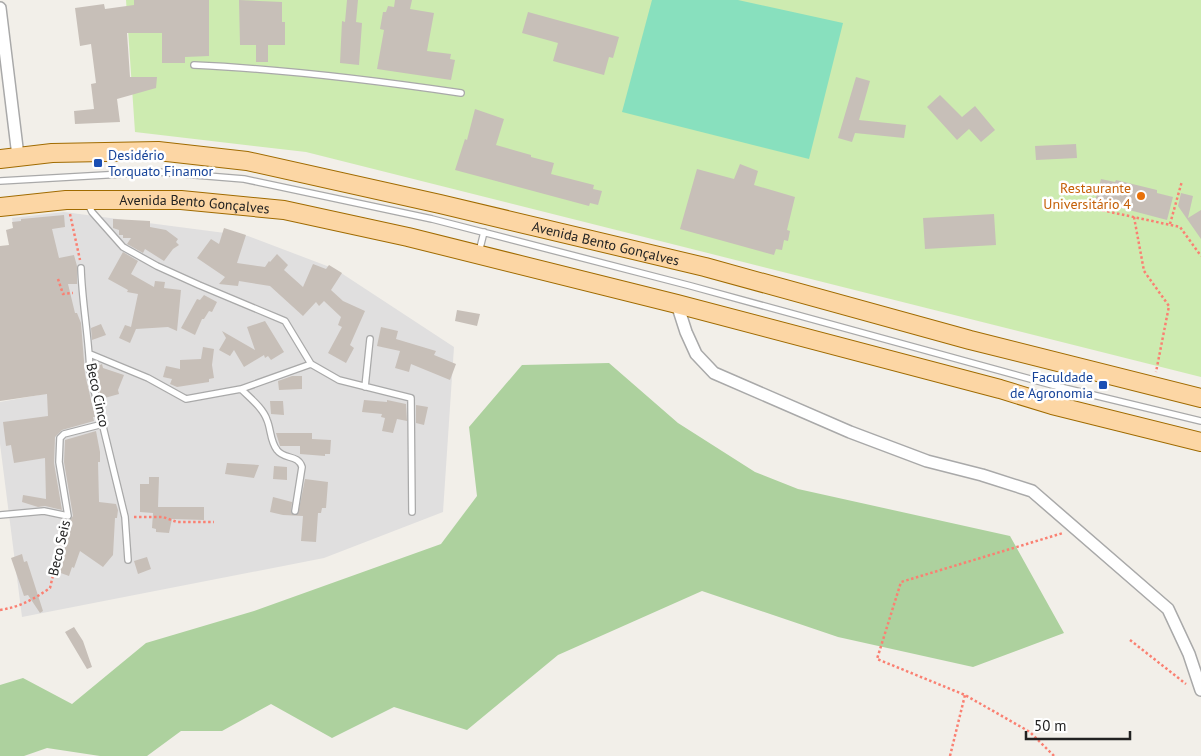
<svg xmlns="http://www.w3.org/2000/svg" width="1201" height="756" viewBox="0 0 1201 756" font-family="'PT Sans',sans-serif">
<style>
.residential{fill:#e0dfdf}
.grass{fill:#cdebb0}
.forest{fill:#add19e}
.pitch{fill:#88e0be}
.building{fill:#c7bfb8}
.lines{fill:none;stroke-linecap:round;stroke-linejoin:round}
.service-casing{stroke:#a9a9a9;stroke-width:8}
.minor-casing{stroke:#a9a9a9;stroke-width:14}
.primary-casing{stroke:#a06b00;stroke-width:20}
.path{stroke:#fa8072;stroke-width:2.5;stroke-dasharray:2.5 2.5;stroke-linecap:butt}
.service{stroke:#fff;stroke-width:5.5}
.minor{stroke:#fff;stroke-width:11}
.primary{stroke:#fcd6a4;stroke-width:18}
.transit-dot{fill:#1a4fb4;stroke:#fff;stroke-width:2}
.food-dot{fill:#e8710a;stroke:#fff;stroke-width:2}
.labels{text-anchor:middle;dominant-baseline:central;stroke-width:5;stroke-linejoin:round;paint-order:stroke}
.transit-label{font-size:14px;fill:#164399;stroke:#fff;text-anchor:start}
.food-label{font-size:14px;fill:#c56008;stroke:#fff;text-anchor:end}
.street-label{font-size:14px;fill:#222;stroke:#fff}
</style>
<rect width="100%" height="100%" fill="#f2efe9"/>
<path class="residential" d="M 64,212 L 248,236 L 335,269 L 454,347 L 443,512 L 324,558 L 22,617 L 0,444 L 0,402 L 39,395 L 12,218 Z"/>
<path class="grass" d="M 126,0 L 1201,0 L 1201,377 L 306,152 L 135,132 Z"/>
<path class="forest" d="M 609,363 L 678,423 L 755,472 L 798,489 L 1010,536 L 1064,633 L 973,667 L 838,637 L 702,591 L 558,655 L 467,730 L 394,707 L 332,738 L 271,704 L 222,731 L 181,731 L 147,756 L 100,756 L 47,748 L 24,756 L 0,756 L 0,685 L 23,678 L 72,704 L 146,643 L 254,611 L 441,544 L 477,496 L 469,427 L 522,365 Z"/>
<path class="pitch" d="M 652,0 L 738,0 L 843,23 L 809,159 L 622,112 Z"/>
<path class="building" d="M 134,0 L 209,0 L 209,56 L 185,57 L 185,63 L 162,63 L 162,33 L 127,33 L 130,77 L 157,77 L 156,88 L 117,99 L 120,122 L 75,124 L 74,111 L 94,109 L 91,84 L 96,83 L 91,44 L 80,46 L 75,8 L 104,4 L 105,9 L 134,5 Z
M 239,0 L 282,2 L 282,22 L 285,22 L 285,45 L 268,45 L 268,62 L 256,62 L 256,45 L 240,45 Z
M 347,0 L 358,0 L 356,22 L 362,23 L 359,65 L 340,63 L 342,21 L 345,22 Z
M 395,0 L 412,0 L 410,9 L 434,13 L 427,51 L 451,54 L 450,59 L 455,60 L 451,80 L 377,69 L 384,30 L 380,29 L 383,12 L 386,12 L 388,6 L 394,7 Z
M 528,12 L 619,37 L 613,58 L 609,57 L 604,75 L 553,61 L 558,43 L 522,33 Z
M 856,77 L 870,81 L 859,120 L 906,125 L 904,138 L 855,133 L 852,142 L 838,138 Z
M 940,95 L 962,117 L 975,106 L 995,130 L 981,142 L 969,129 L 957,140 L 927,107 Z
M 475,109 L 504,119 L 496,145 L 531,155 L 531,157 L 554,163 L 551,174 L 594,185 L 593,189 L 602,191 L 598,205 L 590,203 L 589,206 L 455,170 L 465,139 L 467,140 Z
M 1076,144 L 1077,158 L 1036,160 L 1035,146 Z
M 740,164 L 758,171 L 754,185 L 795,197 L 787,230 L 790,231 L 788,241 L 784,240 L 782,250 L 776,249 L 774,255 L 680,229 L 697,169 L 734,179 Z
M 1101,179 L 1115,182 L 1116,180 L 1157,190 L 1157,193 L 1173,197 L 1167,220 L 1095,201 Z
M 1181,193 L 1193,196 L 1188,218 L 1201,210 L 1201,239 L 1178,206 Z
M 994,214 L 996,245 L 925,249 L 923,218 Z
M 64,215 L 65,227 L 52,229 L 59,258 L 74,255 L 77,266 L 77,284 L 68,284 L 75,313 L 77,313 L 81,323 L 85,374 L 95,417 L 93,417 L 94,421 L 62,430 L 55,437 L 54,463 L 62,510 L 45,506 L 38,507 L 22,502 L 23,495 L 46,499 L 45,458 L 14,463 L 11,445 L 6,446 L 3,422 L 48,416 L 47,394 L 0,401 L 0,246 L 9,245 L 6,230 L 13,228 L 12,222 L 21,221 L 21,219 Z
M 113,219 L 150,221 L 150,227 L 166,230 L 178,239 L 176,242 L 179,245 L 173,249 L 164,261 L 145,249 L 143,253 L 127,244 L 131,238 L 123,238 L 123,235 L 119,235 L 119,230 L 113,228 Z
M 224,228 L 246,235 L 237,263 L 265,267 L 269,261 L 270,262 L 277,254 L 288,265 L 284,270 L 303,287 L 313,264 L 326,269 L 329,265 L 342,273 L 331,290 L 343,301 L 365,311 L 350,345 L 354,348 L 346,363 L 328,353 L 342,327 L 338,325 L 341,317 L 324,301 L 319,306 L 316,302 L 303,316 L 270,286 L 239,281 L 238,286 L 219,284 L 225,277 L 197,258 L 211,239 L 219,244 Z
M 123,252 L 138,261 L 131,274 L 154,287 L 155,281 L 165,282 L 164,288 L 181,290 L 177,331 L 168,327 L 136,329 L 130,343 L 119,338 L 125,325 L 131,327 L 138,294 L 127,292 L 128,290 L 108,279 Z
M 204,295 L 217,302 L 212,312 L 209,311 L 204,319 L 202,319 L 195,335 L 181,328 L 197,299 L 200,300 Z
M 457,310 L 480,314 L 477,326 L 455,321 Z
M 265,321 L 284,352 L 271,360 L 268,356 L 265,358 L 264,355 L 244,367 L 234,350 L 230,356 L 219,350 L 226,338 L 222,331 L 255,350 L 247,327 Z
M 101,324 L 106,335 L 92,340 L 91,328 Z
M 381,327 L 398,331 L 396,339 L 436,351 L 434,355 L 456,364 L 450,380 L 411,364 L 409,372 L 395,368 L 400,351 L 377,346 Z
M 203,347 L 214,349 L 212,365 L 214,378 L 209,379 L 209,382 L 177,387 L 170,384 L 172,379 L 163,377 L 166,366 L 180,369 L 180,360 L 201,359 Z
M 102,364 L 103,368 L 124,375 L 118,390 L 119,394 L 101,399 L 94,368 Z
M 292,376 L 302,376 L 302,389 L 279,390 L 278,381 Z
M 364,400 L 387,402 L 387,400 L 406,404 L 407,421 L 397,419 L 393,433 L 382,431 L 385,418 L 381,417 L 382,414 L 362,412 Z
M 270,401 L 283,401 L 284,415 L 271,414 Z
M 416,405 L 428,407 L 424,425 L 416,423 Z
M 96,431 L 100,452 L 100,462 L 98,462 L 99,502 L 116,504 L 118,510 L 117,518 L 115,518 L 113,555 L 103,567 L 80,551 L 74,568 L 72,567 L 69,576 L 58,572 L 64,554 L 69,521 L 73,516 L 64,462 L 65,440 Z
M 276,433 L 312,433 L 312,439 L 331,440 L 330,454 L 325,454 L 325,456 L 300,454 L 300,446 L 280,446 Z
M 227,463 L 259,465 L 254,478 L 225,474 Z
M 274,466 L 287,467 L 287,480 L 273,479 Z
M 149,477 L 159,477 L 158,507 L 204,507 L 204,520 L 172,519 L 169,533 L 156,532 L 156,529 L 152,528 L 153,513 L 140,512 L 140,484 L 149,484 Z
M 305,479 L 328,482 L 326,508 L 322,508 L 321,513 L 318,513 L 316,542 L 301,541 L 303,516 L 283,515 L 270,512 L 273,497 L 292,502 L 291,513 L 294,515 L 298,514 Z
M 22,554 L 24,562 L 27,561 L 43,611 L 40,613 L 28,595 L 24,596 L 11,558 Z
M 147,557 L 151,569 L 138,574 L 134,561 Z
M 74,627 L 83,641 L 92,667 L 87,669 L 65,632 Z"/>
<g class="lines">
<defs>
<path id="service" d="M 194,65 C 284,69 373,80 461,93
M 0,181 L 158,172 L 244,179 L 432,219 L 691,286 L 1056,386 L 1201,421
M 88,204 L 92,212 L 123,247 L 157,266 L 199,285 L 285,321 L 311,364 L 241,389 C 250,398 263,408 267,420 C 271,429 270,441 277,450 C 284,460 298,454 302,467 L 295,511
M 479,252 L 484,232
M 81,268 C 82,303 89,337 90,373 L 125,517 L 128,560
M 90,354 L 148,378 L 186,399 L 241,389
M 311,364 L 339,380 L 411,398 L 412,512
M 365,387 L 370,339
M 0,515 L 44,511 L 68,516 L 59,462 L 60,438 L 64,434 L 103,424"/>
<path id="minor" d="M 0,8 L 18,156
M 677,304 L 686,332 L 696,354 L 714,373 L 850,432 L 927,461 L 982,475 L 1032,491 L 1168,609 L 1189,654 L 1201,690"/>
<g id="primary">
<path id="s1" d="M 0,159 L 52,153 L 158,151 L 247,161 L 440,204 L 705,267 L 970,340 L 1201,398"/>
<path id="s2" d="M 0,207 L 66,200 L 181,200 L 284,210 L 408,237 L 677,304 L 1000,389 L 1052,405 L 1201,442"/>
</g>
</defs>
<use href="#service" class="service-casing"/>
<use href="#minor" class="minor-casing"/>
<use href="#primary" class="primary-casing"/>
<path class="path" d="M 1073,204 L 1180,227 L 1201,256
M 70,214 L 80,260
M 1134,217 L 1144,271 L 1169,306 L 1156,372
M 1170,224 L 1182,181
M 58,279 L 63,294 L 73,293
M 134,517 L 163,517 L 177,522 L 214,522
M 0,610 C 20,607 34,599 50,588 L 65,525
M 1130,640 L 1186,684
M 950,756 L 965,695
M 1054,756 L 1030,732 L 965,695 L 877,659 L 901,582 L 1063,533"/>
<use href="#service" class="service"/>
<use href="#minor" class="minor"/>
<use href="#primary" class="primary"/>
</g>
<g class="transit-dot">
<rect x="93" y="158" width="10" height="10" rx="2.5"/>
<rect x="1098" y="380" width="10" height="10" rx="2.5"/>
</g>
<circle class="food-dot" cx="1141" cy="196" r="5"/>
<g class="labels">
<g class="transit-label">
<text x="108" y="155">Desidério<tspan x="108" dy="16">Torquato Finamor</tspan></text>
<text x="1093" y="377" text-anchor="end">Faculdade<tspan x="1093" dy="16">de Agronomia</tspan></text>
</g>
<g class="food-label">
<text x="1131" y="188">Restaurante<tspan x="1131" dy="16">Universitário 4</tspan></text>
</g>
<g class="street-label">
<text stroke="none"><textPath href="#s2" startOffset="195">Avenida Bento Gonçalves</textPath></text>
<text stroke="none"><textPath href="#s1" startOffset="616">Avenida Bento Gonçalves</textPath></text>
<text transform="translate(98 395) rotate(78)">Beco Cinco</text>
<text transform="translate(59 548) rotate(-77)">Beco Seis</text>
</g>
</g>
<path d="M1026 731v8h104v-8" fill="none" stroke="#222222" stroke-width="2.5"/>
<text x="1034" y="731" font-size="15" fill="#222222" stroke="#ffffff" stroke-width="4" paint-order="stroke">50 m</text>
</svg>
